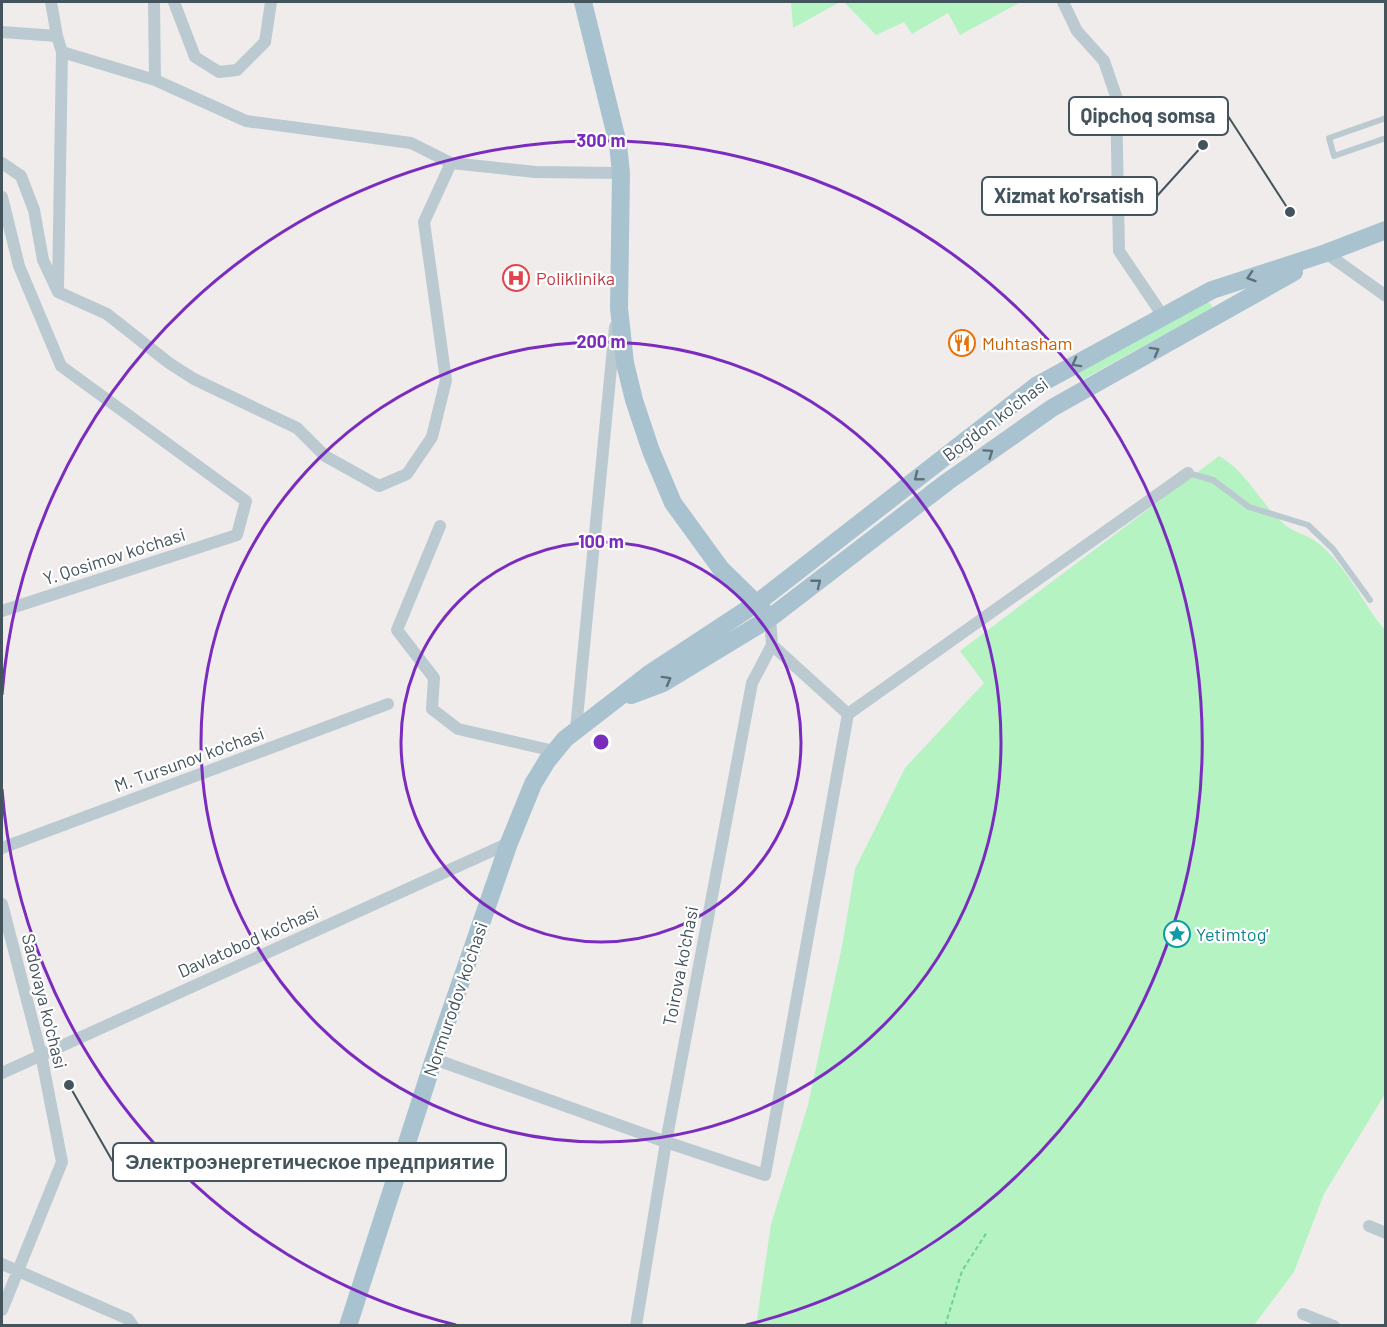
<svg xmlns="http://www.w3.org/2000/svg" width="1387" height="1327" viewBox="0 0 1387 1327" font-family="Barlow,sans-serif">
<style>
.green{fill:#b5f3c3}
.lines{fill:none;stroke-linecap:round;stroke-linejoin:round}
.path{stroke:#6ad490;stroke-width:2;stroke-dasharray:4.5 3;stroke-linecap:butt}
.service{stroke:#bbcad1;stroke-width:6}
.minor{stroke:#bbcad1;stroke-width:12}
.primary{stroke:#a9c2cf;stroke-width:18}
.oneway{stroke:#5c7079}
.ring{fill:none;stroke:#7b2cbf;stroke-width:3}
.labels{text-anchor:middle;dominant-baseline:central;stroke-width:4.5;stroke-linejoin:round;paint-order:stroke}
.health-label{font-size:18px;fill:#be3a42;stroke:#fff;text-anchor:start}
.food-label{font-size:18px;fill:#c56008;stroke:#fff;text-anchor:start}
.street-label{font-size:18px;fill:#43545c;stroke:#fff}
.culture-label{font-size:18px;fill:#0d838f;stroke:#fff;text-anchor:start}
.centre{fill:#7b2cbf;stroke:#fff;stroke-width:3}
.ring-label{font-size:18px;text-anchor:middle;font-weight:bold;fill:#7b2cbf;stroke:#fff;stroke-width:4.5;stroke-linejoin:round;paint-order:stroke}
.leader{fill:none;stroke:#43545c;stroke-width:2}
.callout-dot{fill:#43545c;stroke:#fff;stroke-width:2}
.callout{fill:#fff;stroke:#43545c;stroke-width:2}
.callout-label{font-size:20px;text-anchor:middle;font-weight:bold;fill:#43545c}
</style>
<rect width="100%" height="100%" fill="#f0ecec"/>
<path class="green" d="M 791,2 L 840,2 L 793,28 Z
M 844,2 L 1021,2 L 960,35 L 948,13 L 912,34 L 904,22 L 876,35 Z
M 1207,302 L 1211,304 L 1212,308 L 1082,380 L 1077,377 L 1080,371 Z
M 1219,456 C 1247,472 1259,501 1282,522 C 1291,532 1307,534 1318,543 C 1347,566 1362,603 1385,630 L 1385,1094 L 1324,1194 L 1294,1272 L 1254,1325 L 756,1326 L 771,1224 L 808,1105 L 842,946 L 855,869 L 905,768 L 984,683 L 960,651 Z"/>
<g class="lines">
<path class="path" d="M 945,1326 L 962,1271 L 987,1232"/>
<path class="service" d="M 1386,118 L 1329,138 L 1334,156 L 1386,138
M 1188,473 L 1213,480 L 1249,507 L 1308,525 L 1333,549 L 1370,600"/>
<path class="minor" d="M 51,2 L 57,36
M 154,2 L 155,80
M 174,2 L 195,57 L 219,72 L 237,70 L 265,42 L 271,2
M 1063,2 L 1077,31 L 1104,61 L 1116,96 L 1119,251 L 1163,316
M 2,32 L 57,36 L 62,52 L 155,80 L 246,121 L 411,143 L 451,163 L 535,172 L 621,173
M 2,163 L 21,176 L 34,210 L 43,260 L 58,292 L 107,314 L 169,363 L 194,379 L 297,428 L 325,456 L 379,486 L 407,474 L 432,437 L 446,380 L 424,222 L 451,163
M 2,197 L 19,266 L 61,366 L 246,501 L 237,535 L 2,611
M 1326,253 L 1386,296
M 58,288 L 62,52
M 440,526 L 397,630 L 434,678 L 432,709 L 458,729 L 554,751
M 772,645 L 848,714 L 1188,473
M 576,729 L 615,327
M 2,848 L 388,704
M 2,904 L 41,1054 L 62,1162 L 2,1310
M 434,1059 L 666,1142 L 765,1175 L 848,714
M 2,1073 L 509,843
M 1369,1226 L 1386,1233
M 2,1264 L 128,1319 L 133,1326
M 1303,1314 L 1334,1326
M 636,1326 L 666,1142 L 752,683 L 772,645 L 770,618"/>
<path class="primary" d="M 583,2 L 618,144 L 621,173 L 619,308 L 625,363 L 634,400 L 651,451 L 673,503 L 721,569 L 763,610
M 631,695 L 663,683 L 770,618 L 947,482 L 1052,408 L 1294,272
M 348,1326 L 434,1059 L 509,843 L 533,784 L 547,761 L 565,739 L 649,674 L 757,603 L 1036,386 L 1212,290 L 1326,253 L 1386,230"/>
</g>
<defs><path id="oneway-chevron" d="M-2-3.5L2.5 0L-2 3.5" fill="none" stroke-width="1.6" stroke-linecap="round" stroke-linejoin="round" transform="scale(1.5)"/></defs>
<g class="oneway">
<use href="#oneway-chevron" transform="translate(1251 277) rotate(162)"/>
<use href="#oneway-chevron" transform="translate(1155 351) rotate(-29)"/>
<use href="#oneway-chevron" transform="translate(1076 363) rotate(151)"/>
<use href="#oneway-chevron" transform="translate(989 453) rotate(-35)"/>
<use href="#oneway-chevron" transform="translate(918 477) rotate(142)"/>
<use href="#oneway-chevron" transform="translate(817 583) rotate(-38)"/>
<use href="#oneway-chevron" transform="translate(667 680) rotate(-29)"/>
</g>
<g class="ring">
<circle cx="601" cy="742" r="200"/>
<circle cx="601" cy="742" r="400"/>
<path d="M456 1325A601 601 0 0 1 2 789M2 695A601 601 0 1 1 746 1325"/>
</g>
<defs>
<symbol id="hospital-ring" viewBox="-11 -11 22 22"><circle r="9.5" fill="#fff" stroke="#e0444e" stroke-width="1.5"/><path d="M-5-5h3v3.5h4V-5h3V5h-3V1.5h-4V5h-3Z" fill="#e0444e"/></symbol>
<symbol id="restaurant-ring" viewBox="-11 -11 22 22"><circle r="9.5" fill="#fff" stroke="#e8710a" stroke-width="1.5"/><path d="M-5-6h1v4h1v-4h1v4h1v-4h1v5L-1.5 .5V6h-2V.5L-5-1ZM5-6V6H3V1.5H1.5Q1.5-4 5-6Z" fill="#e8710a"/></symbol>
<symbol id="sight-ring" viewBox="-11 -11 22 22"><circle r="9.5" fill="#fff" stroke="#0f9aa8" stroke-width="1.5"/><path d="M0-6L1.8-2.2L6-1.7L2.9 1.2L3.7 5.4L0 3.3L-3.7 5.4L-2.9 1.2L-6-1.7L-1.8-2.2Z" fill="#0f9aa8"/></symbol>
</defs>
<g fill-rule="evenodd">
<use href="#hospital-ring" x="501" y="263" width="30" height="30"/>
<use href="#restaurant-ring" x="947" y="328" width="30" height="30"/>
<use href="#sight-ring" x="1162" y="919" width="30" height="30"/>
</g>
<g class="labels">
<g class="health-label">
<text x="536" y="278">Poliklinika</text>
</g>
<g class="food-label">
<text x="982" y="343">Muhtasham</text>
</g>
<g class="street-label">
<text transform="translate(995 419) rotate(-37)">Bog'don ko'chasi</text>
<text transform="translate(114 556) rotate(-18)">Y. Qosimov ko'chasi</text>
<text transform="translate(189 759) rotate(-20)">M. Tursunov ko'chasi</text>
<text transform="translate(248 941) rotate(-24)">Davlatobod ko’chasi</text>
<text transform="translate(680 966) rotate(-79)">Toirova ko'chasi</text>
<text transform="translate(455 999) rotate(-71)">Normurodov ko'chasi</text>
<text transform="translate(45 1001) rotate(76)">Sadovaya ko'chasi</text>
</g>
<g class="culture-label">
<text x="1196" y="934">Yetimtog'</text>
</g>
</g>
<circle cx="601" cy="742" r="9" class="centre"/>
<g class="ring-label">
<text x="601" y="147">300 m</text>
<text x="601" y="348">200 m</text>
<text x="601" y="548">100 m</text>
</g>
<path class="leader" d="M1290 212L1228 116M1203 145L1157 196M69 1085L113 1162"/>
<g class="callout-dot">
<circle cx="1290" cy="212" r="6"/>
<circle cx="1203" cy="145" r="6"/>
<circle cx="69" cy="1085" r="6"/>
</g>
<g class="callout">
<rect x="1069" y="97" width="159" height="38" rx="6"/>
<rect x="982" y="177" width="175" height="38" rx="6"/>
<rect x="113" y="1143" width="393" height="38" rx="6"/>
</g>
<g class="callout-label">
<text x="1148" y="123">Qipchoq somsa</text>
<text x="1069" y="203">Xizmat ko'rsatish</text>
<text x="310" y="1169">Электроэнергетическое предприятие</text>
</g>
<rect width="1387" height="1327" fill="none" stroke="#43545c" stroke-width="6"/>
</svg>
